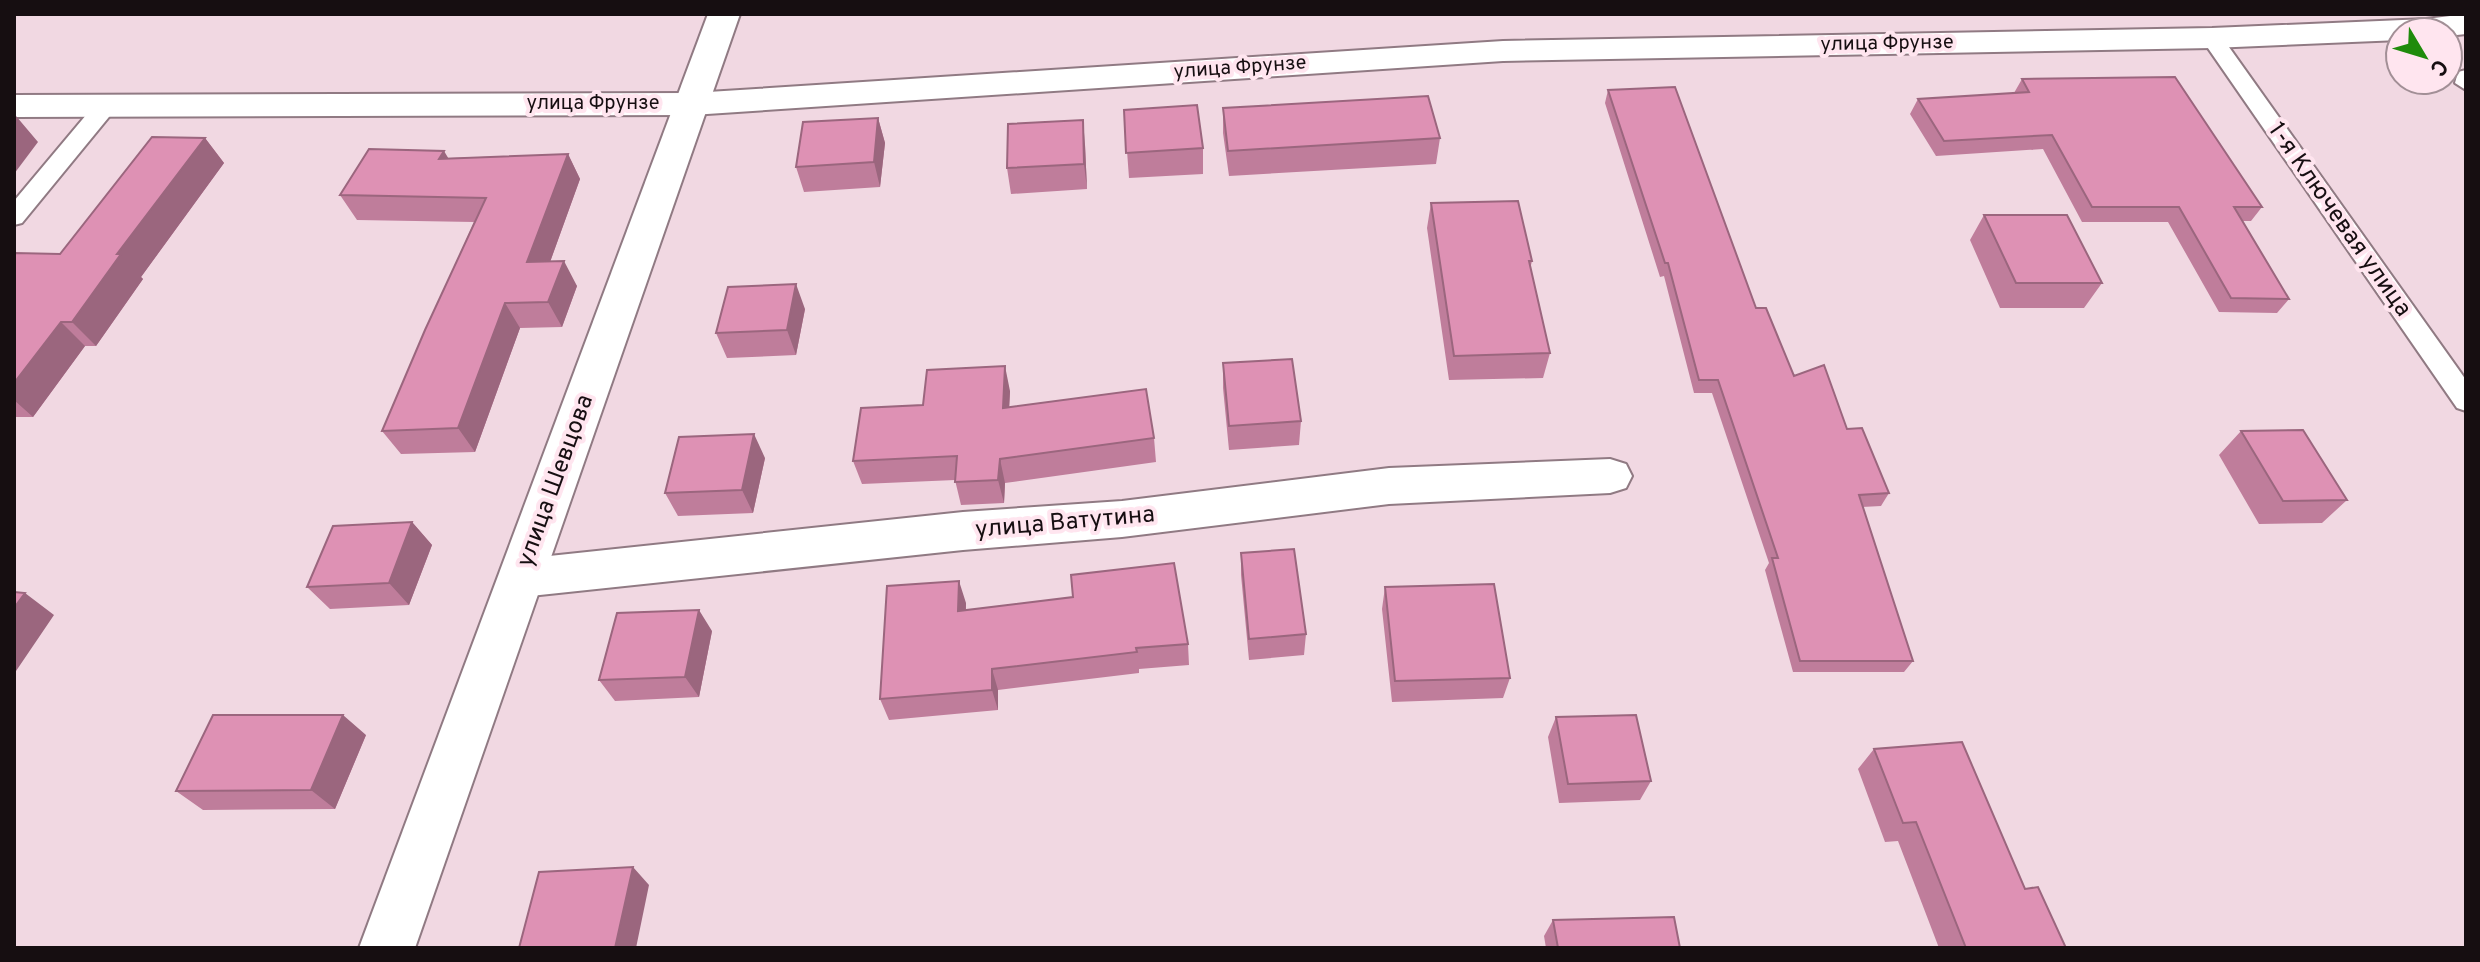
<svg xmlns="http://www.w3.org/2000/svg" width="2480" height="962" viewBox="0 0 2480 962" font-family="Overpass,sans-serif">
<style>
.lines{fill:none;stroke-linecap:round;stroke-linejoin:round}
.service-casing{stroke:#907a83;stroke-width:4}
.minor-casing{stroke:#907a83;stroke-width:4}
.tertiary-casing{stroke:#907a83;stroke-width:4}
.secondary-casing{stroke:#907a83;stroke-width:4}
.service{fill:#fff;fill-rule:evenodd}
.minor{fill:#fff;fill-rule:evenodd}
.tertiary{fill:#fff;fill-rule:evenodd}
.secondary{fill:#fff;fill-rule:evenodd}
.wall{fill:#bf7d9b}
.shaded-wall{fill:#9b667e}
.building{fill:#de91b4;stroke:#9b667e;stroke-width:2}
.labels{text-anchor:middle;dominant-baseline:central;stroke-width:8;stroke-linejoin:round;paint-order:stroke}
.far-street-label{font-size:20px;fill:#160e11;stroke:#ffe5ef}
.street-label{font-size:24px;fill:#160e11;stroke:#ffe5ef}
</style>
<rect width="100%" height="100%" fill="#f1d8e2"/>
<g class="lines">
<defs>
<path id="service" d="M 2212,32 L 2219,33 L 2466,380 L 2466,411 L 2457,408 L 2201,38 Z
M 2466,70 L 2466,90 L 2455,83 L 2458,72 Z
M 105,100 L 113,102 L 116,107 L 113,112 L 22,223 L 14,225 L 14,201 L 97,102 Z"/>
<path id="minor" d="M 692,93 L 704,96 L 709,104 L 704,112 L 692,115 L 14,117 L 14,95 Z
M 1610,459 L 1626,464 L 1632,476 L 1626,488 L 1610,493 L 1389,504 L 1122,537 L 963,550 L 521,597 L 505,592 L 498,578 L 505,564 L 521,559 L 963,512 L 1122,501 L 1389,468 Z"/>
<path id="tertiary" d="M 2466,14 L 2466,34 L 2448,36 L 2448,32 L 2400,32 L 2400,40 L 2212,48 L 1503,61 L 692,115 L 680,112 L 675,104 L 680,96 L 692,93 L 1503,41 L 2212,28 L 2426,19 Z"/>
<path id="secondary" d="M 708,14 L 740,14 L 415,948 L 359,948 Z"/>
</defs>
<use href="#service" class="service-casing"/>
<use href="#minor" class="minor-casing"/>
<use href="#tertiary" class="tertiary-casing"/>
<use href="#secondary" class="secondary-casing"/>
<use href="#service" class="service"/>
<use href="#minor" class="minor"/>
<use href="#tertiary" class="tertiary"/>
<use href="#secondary" class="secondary"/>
</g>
<path class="wall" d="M 2022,79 L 2262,207 L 2251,221 L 2242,221 L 2289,299 L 2277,313 L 2219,312 L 2168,222 L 2082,222 L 2043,149 L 1936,156 L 1910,114 L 1918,99 L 2014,93 Z
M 1608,90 L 1756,308 L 1794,376 L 1847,429 L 1889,493 L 1881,506 L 1862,507 L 1913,661 L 1904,672 L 1793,672 L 1765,570 L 1769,563 L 1712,393 L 1694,393 L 1664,276 L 1660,277 L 1605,103 Z
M 1223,108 L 1440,138 L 1436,164 L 1229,176 L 1223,133 Z
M 1124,110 L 1203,148 L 1203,174 L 1129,178 Z
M 878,118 L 885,143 L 880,187 L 804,192 L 796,167 Z
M 205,138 L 224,163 L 141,277 L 143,279 L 96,346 L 85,346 L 33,417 L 14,417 L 14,255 L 60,254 Z
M 1085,145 L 1087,189 L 1011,194 L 1007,168 Z
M 568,154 L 580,179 L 550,262 L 577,286 L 562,327 L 520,328 L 475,452 L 401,454 L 382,431 L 474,222 L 357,220 L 340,195 L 448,158 Z
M 1431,203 L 1532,261 L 1530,269 L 1550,353 L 1543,378 L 1449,380 L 1427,228 Z
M 1984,215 L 2102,283 L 2084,308 L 2000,308 L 1970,240 Z
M 805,309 L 796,355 L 727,358 L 716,333 Z
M 1223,363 L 1301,421 L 1299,445 L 1229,450 L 1223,388 Z
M 1010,391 L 1009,408 L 1154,438 L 1156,462 L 1005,483 L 1004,503 L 961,505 L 955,480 L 862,484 L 853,461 L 923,405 Z
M 2241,431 L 2347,500 L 2322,523 L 2259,524 L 2219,455 Z
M 765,458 L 753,513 L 678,516 L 665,493 Z
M 412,522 L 432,545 L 409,605 L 330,609 L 307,587 Z
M 1241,553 L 1306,634 L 1304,655 L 1249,660 L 1241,575 Z
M 1385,587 L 1510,678 L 1503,698 L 1392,702 L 1382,609 Z
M 966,603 L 966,610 L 1188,644 L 1189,665 L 1139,669 L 1139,673 L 998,690 L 998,710 L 889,720 L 880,699 Z
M 712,631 L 699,697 L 615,701 L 599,680 Z
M 1556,717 L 1651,781 L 1640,800 L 1559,803 L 1548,737 Z
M 366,735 L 335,809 L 203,810 L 176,791 Z
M 1874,749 L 2025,889 L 2066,948 L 1939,948 L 1898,841 L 1885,842 L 1858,769 Z
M 1553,920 L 1680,948 L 1546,948 L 1544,936 Z"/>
<path class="shaded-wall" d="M 16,116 L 38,142 L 14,174 L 14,119 Z
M 878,118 L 885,143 L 880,187 L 874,162 Z
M 1083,120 L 1085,145 L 1087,189 L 1084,164 Z
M 205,138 L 224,163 L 141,277 L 143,279 L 96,346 L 72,322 L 117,254 Z
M 444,151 L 459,176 L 439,159 Z
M 568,154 L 580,179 L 541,287 L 527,262 Z
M 564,261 L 577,286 L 562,327 L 548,302 Z
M 796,284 L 805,309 L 796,355 L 787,330 Z
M 505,303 L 520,328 L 475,452 L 458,428 Z
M 61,322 L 85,346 L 33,417 L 14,400 L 14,383 Z
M 1005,366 L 1010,391 L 1008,432 L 1003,408 Z
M 754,434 L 765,458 L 753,513 L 742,490 Z
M 1000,459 L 1005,483 L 1004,503 L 998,480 Z
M 412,522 L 432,545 L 409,605 L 389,583 Z
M 959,581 L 966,603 L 965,633 L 958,611 Z
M 25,593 L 54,615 L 14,674 L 14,608 Z
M 699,610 L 712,631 L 699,697 L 685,677 Z
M 992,669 L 998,690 L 998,710 L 992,690 Z
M 343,715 L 366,735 L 335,809 L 311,790 Z
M 633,867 L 649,885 L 636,948 L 615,948 Z"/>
<path class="building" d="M 2175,77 L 2262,207 L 2234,207 L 2289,299 L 2231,298 L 2179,207 L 2092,207 L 2052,135 L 1944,141 L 1918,99 L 2029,92 L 2022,79 Z
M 1675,87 L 1756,308 L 1766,308 L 1794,376 L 1824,365 L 1847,429 L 1862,428 L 1889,493 L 1859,495 L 1913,661 L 1800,661 L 1772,558 L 1778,558 L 1718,380 L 1699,380 L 1668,263 L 1665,263 L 1608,90 Z
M 1428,96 L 1440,138 L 1228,151 L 1223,108 Z
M 1197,105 L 1203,148 L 1126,153 L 1124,110 Z
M 878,118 L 874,162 L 796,167 L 803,122 Z
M 1083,120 L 1084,164 L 1007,168 L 1008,124 Z
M 152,137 L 205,138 L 117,254 L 121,254 L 72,322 L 61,322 L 14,383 L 14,255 L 15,253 L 60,254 Z
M 369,149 L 444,151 L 439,159 L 568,154 L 527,262 L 564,261 L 548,302 L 505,303 L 458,428 L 382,431 L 425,330 L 486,198 L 340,195 Z
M 1518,201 L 1532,261 L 1529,261 L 1550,353 L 1454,356 L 1431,203 Z
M 1984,215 L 2067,215 L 2102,283 L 2016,283 Z
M 796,284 L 787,330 L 716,333 L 728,287 Z
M 1292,359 L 1301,421 L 1229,426 L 1223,363 Z
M 1005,366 L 1003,408 L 1146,389 L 1154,438 L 1000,459 L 998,480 L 955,482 L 957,456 L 853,461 L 861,408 L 923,405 L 927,370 Z
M 2303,430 L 2347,500 L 2283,501 L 2241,431 Z
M 754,434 L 742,490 L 665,493 L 679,437 Z
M 412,522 L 389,583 L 307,587 L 333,526 Z
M 1294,549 L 1306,634 L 1249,639 L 1241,553 Z
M 1174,563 L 1188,644 L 1136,648 L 1137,652 L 992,669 L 992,690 L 880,699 L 887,586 L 959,581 L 958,611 L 1073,597 L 1071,575 Z
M 1494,584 L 1510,678 L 1395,681 L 1385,587 Z
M 14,592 L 25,593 L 14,608 Z
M 699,610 L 685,677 L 599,680 L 617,613 Z
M 213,715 L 343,715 L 311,790 L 176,791 Z
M 1636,715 L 1651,781 L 1568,784 L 1556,717 Z
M 1962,742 L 2025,889 L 2038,887 L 2066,948 L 1966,948 L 1916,822 L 1903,823 L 1874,749 Z
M 633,867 L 615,948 L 519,948 L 539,872 Z
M 1674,917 L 1680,948 L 1558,948 L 1553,920 Z"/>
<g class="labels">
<g class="far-street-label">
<text transform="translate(1887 44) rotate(-1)">улица Фрунзе</text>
<text transform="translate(1240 68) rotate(-4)">улица Фрунзе</text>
<text x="593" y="104">улица Фрунзе</text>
</g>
<g class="street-label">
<text transform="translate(2339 220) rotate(55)">1-я Ключевая улица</text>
<text transform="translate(556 481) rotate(-70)">улица Шевцова</text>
<text transform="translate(1065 523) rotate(-5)">улица Ватутина</text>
</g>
</g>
<rect width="2480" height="962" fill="none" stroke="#160e11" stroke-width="32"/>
<g transform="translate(2424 56) rotate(128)"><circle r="38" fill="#ffe5ef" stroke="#a28f96" stroke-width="2"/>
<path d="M0-6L14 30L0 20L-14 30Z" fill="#1f8b0b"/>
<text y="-12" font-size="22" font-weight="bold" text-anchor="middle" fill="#160e11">С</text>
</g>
</svg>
